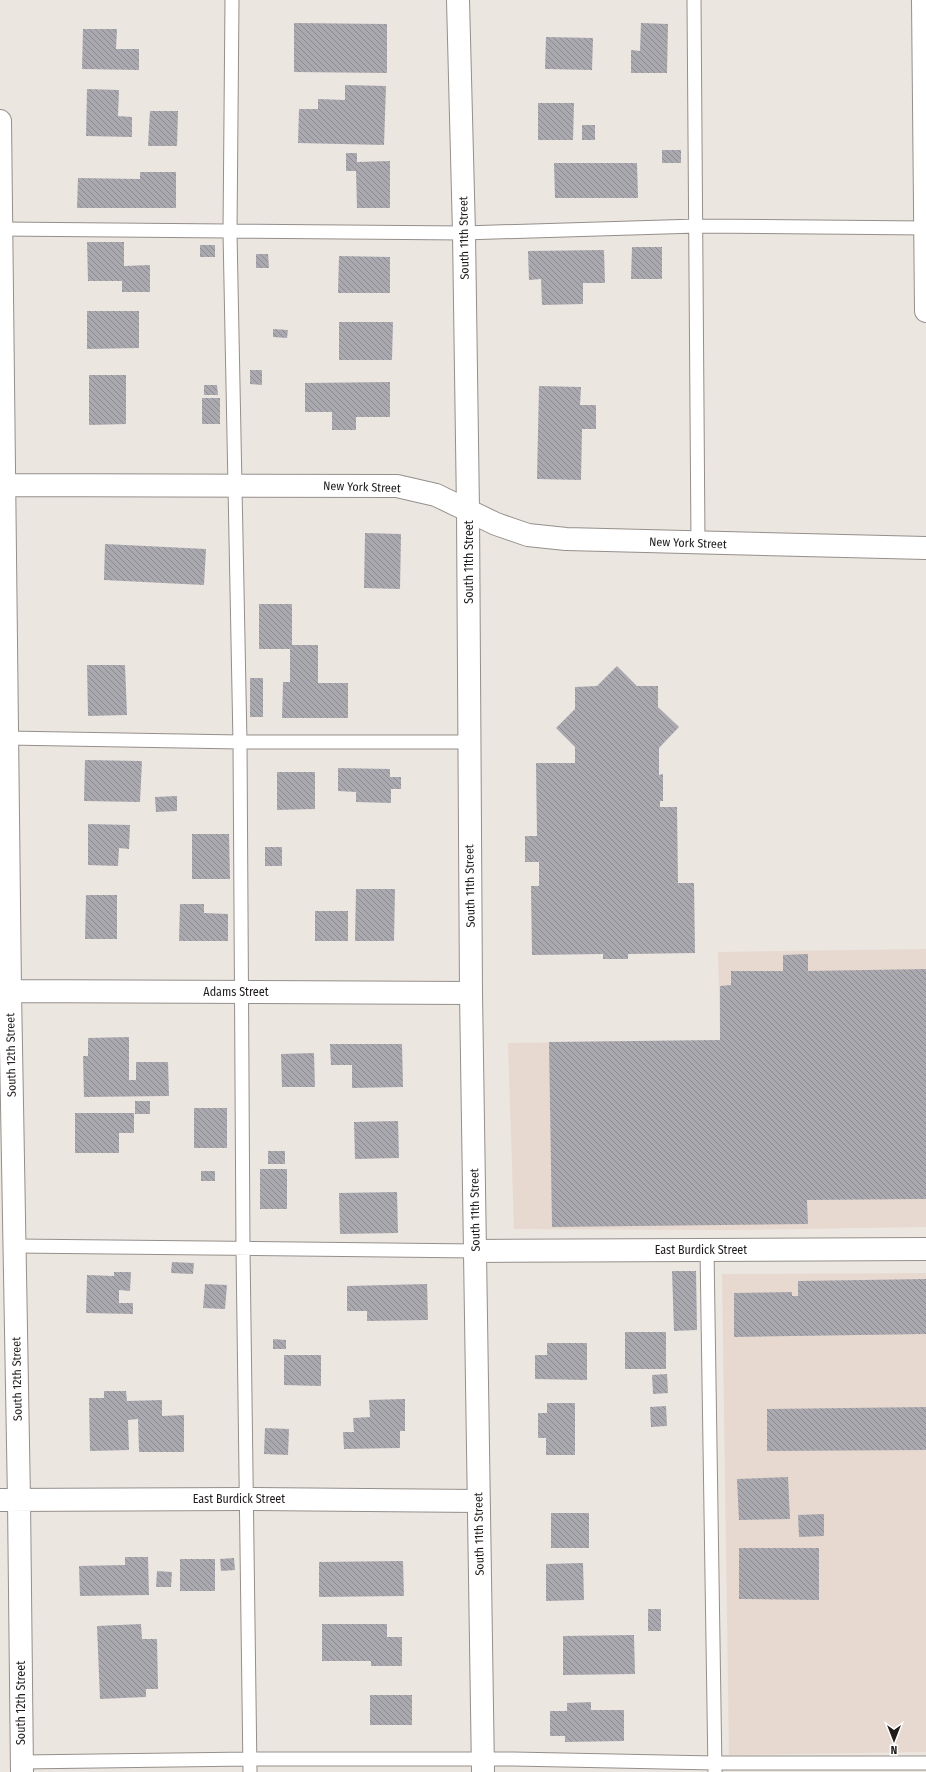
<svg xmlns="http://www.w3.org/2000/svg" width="926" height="1772" viewBox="0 0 926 1772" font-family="'Fira Sans Condensed',sans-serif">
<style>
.built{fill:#e7d9d0}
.building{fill:url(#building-back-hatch)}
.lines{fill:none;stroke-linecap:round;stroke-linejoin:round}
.service-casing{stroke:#958f8b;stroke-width:15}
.minor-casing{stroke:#958f8b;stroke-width:24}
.service{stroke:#fff;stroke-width:13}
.minor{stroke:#fff;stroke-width:22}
.labels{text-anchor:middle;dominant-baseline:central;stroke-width:3;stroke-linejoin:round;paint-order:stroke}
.street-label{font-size:12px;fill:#1f1c1b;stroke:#fff}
</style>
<defs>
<pattern id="building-back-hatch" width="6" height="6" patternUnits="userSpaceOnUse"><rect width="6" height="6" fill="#aaa9b0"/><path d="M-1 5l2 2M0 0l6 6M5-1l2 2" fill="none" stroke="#8a898e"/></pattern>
</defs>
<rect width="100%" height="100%" fill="#ece6e1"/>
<path class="built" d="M 926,949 L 926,1227 L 725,1230 L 514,1229 L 508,1043 L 720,1040 L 718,952 Z
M 926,1273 L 926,1752 L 729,1755 L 722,1274 Z"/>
<path class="building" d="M 294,23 L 387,24 L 387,73 L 294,72 Z
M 641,23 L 668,24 L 667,73 L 631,73 L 631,50 L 640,51 Z
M 83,29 L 117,29 L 116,49 L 139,49 L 139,70 L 82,69 Z
M 546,37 L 593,38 L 592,70 L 545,69 Z
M 345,85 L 386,86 L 384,145 L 298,143 L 299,109 L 318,109 L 318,99 L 345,100 Z
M 87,89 L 119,90 L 118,116 L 132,117 L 132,137 L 86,136 Z
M 538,103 L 574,103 L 573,140 L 538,140 Z
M 150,111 L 178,111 L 177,146 L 148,146 Z
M 582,125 L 595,125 L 595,140 L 582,140 Z
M 662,150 L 681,150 L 681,163 L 662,163 Z
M 346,153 L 357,153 L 357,162 L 390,161 L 390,208 L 357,208 L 356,171 L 346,171 Z
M 554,163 L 637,163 L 638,198 L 555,198 Z
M 140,172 L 176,172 L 176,208 L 77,208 L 78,178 L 140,179 Z
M 87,242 L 124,242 L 124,266 L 150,265 L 150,292 L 122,292 L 122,281 L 88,281 Z
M 200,245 L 215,245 L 215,257 L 200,257 Z
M 632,247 L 662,247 L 662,279 L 631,279 Z
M 604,250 L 605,283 L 583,283 L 583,304 L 542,305 L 541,279 L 529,280 L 528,251 Z
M 256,254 L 268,254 L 269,268 L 256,268 Z
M 339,256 L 390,257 L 390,293 L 338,293 Z
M 87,311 L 139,311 L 139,348 L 87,349 Z
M 339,322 L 393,322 L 392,360 L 339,360 Z
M 273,329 L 288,330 L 287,338 L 273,337 Z
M 250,370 L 262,370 L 262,385 L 250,384 Z
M 89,375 L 126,375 L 126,424 L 89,425 Z
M 390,382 L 390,417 L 356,417 L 356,430 L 332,430 L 332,412 L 305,412 L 305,383 Z
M 204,385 L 217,385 L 218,395 L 204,395 Z
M 539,386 L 581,387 L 580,405 L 596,405 L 596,429 L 582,429 L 581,480 L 537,479 Z
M 202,398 L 220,398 L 220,424 L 202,424 Z
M 365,533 L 401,534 L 400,589 L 364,588 Z
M 105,544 L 206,549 L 204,585 L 104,580 Z
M 259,604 L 292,604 L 292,645 L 318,645 L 318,683 L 348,683 L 348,718 L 282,718 L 283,682 L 290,682 L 290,649 L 259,649 Z
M 87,665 L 125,665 L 127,715 L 88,716 Z
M 617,666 L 637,686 L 658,686 L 658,707 L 679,727 L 659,748 L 659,775 L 663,774 L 663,801 L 660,801 L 660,807 L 677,807 L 678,883 L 694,883 L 695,953 L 628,954 L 628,959 L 603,959 L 603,954 L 532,955 L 531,886 L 539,886 L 539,862 L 525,862 L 525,836 L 537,836 L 536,763 L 575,763 L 575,747 L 556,728 L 575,709 L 575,687 L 597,686 Z
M 250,678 L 263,678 L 263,717 L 250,717 Z
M 85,760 L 142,761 L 140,802 L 84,801 Z
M 338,768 L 390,769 L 390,777 L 401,777 L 401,789 L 391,789 L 391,803 L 356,802 L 356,792 L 338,791 Z
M 277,772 L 315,772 L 315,809 L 277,810 Z
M 177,796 L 177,811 L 156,812 L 155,797 Z
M 88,824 L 130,825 L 129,849 L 119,848 L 118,866 L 88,865 Z
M 192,834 L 229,834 L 230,879 L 192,879 Z
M 265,847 L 282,847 L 282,866 L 265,866 Z
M 356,889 L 395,889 L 394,941 L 355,941 Z
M 86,895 L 117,895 L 117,939 L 85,939 Z
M 180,904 L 204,904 L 204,913 L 228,914 L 228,941 L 179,941 Z
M 315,911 L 348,911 L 348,941 L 315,941 Z
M 808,954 L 808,971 L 926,969 L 926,1199 L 807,1200 L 808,1224 L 552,1227 L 549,1042 L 720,1040 L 720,986 L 731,985 L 731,971 L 783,971 L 783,955 Z
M 129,1037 L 129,1080 L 136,1080 L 136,1062 L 168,1062 L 169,1096 L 84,1097 L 83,1056 L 88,1056 L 88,1038 Z
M 330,1044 L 402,1044 L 403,1087 L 352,1088 L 352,1065 L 331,1065 Z
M 314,1053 L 315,1087 L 282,1087 L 281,1054 Z
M 135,1101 L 150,1101 L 150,1114 L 135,1114 Z
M 194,1108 L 227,1108 L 227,1148 L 194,1148 Z
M 75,1113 L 134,1113 L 134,1133 L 119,1133 L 119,1153 L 75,1153 Z
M 398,1121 L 399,1158 L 355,1159 L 354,1122 Z
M 268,1151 L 285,1151 L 285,1164 L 268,1164 Z
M 260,1169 L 287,1169 L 287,1209 L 260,1209 Z
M 201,1171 L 215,1171 L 215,1181 L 201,1181 Z
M 397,1192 L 398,1233 L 340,1234 L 339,1193 Z
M 172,1262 L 194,1263 L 193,1274 L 171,1273 Z
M 672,1271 L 696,1271 L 697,1330 L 674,1331 Z
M 114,1272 L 131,1272 L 130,1291 L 119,1290 L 119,1303 L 133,1303 L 133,1314 L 86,1313 L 87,1275 L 114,1276 Z
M 926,1279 L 926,1334 L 734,1337 L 734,1293 L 792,1292 L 792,1296 L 798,1296 L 798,1281 Z
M 205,1284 L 227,1285 L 225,1309 L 203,1308 Z
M 427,1284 L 428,1320 L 367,1321 L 367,1311 L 347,1311 L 347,1286 Z
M 625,1332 L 666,1332 L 666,1369 L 625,1369 Z
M 273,1339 L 286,1340 L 286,1349 L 273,1349 Z
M 547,1343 L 587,1343 L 587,1380 L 535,1379 L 535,1355 L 547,1355 Z
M 284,1355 L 321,1355 L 321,1386 L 284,1385 Z
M 667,1374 L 668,1393 L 653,1394 L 652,1375 Z
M 104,1391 L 126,1391 L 127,1401 L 162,1400 L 162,1416 L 184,1415 L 184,1452 L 139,1452 L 138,1419 L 128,1420 L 129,1450 L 90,1451 L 89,1398 L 104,1398 Z
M 405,1399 L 405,1431 L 400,1431 L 400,1448 L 344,1449 L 343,1432 L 354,1432 L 353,1418 L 370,1417 L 369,1400 Z
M 547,1403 L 575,1403 L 575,1455 L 546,1455 L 546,1438 L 538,1438 L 538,1413 L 547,1413 Z
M 666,1406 L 667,1426 L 651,1427 L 650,1407 Z
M 926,1407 L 926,1450 L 767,1451 L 767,1409 Z
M 265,1428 L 289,1429 L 288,1455 L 264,1454 Z
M 788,1477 L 790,1519 L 739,1520 L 737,1479 Z
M 551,1513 L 589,1513 L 589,1548 L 551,1548 Z
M 824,1514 L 824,1536 L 799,1537 L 798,1515 Z
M 739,1548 L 819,1548 L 819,1600 L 739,1599 Z
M 125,1557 L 148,1557 L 149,1595 L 80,1596 L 79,1566 L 125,1565 Z
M 234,1558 L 235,1570 L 221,1571 L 220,1559 Z
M 180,1559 L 215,1559 L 215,1591 L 180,1591 Z
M 403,1561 L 404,1596 L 319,1597 L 319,1562 Z
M 583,1563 L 584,1600 L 546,1601 L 546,1564 Z
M 157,1571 L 172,1572 L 171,1587 L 156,1587 Z
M 648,1609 L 661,1609 L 661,1631 L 648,1631 Z
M 141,1624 L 142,1639 L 157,1639 L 158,1689 L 146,1689 L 146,1697 L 100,1699 L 97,1626 Z
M 322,1624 L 387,1624 L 387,1637 L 402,1637 L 402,1666 L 371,1666 L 371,1661 L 322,1661 Z
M 634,1635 L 635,1674 L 563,1675 L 563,1636 Z
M 370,1695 L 412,1695 L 412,1725 L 370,1725 Z
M 591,1702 L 591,1710 L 624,1710 L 624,1741 L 565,1742 L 565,1736 L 550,1736 L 550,1711 L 567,1711 L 567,1703 Z"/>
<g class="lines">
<defs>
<path id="service" d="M 232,0 L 230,232 L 240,742 L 243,1249 L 250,1772
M 694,0 L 698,543
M 1,229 L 464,233 L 697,226 L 925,228
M 7,738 L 240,742 L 469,742
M 15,1246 L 476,1251
M 707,1250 L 715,1772
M 21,1762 L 250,1759 L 513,1759 L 715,1763 L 926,1763"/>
<path id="minor" d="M 458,0 L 464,233 L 468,510 L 471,993 L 483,1772
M 923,0 L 926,311
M 0,121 L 10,991 L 19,1500 L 22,1772
M 4,485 L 397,486 L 436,495 L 496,524 L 528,535 L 566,539 L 926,548
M 0,991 L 471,993
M 476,1251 L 926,1249
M 0,1500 L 246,1499 L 478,1501"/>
</defs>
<use href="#service" class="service-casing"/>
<use href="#minor" class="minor-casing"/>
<use href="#service" class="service"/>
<use href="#minor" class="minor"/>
</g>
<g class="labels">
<g class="street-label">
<text transform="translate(464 238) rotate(-91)">South 11th Street</text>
<text transform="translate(362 487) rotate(2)">New York Street</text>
<text transform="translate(688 543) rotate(2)">New York Street</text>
<text transform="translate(469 562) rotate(-90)">South 11th Street</text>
<text transform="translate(470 886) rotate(-91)">South 11th Street</text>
<text x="236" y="992">Adams Street</text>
<text transform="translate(11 1055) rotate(-91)">South 12th Street</text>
<text transform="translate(475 1210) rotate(-91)">South 11th Street</text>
<text x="701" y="1250">East Burdick Street</text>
<text transform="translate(17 1379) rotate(-91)">South 12th Street</text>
<text x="239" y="1499">East Burdick Street</text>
<text transform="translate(479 1534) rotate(-91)">South 11th Street</text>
<text transform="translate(21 1703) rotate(-90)">South 12th Street</text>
</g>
</g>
<g transform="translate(894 1740) rotate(180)" stroke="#ffffff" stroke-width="3" paint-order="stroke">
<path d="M0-3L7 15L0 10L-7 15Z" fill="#1f1c1b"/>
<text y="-6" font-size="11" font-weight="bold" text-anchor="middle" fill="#1f1c1b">N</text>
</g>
</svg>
